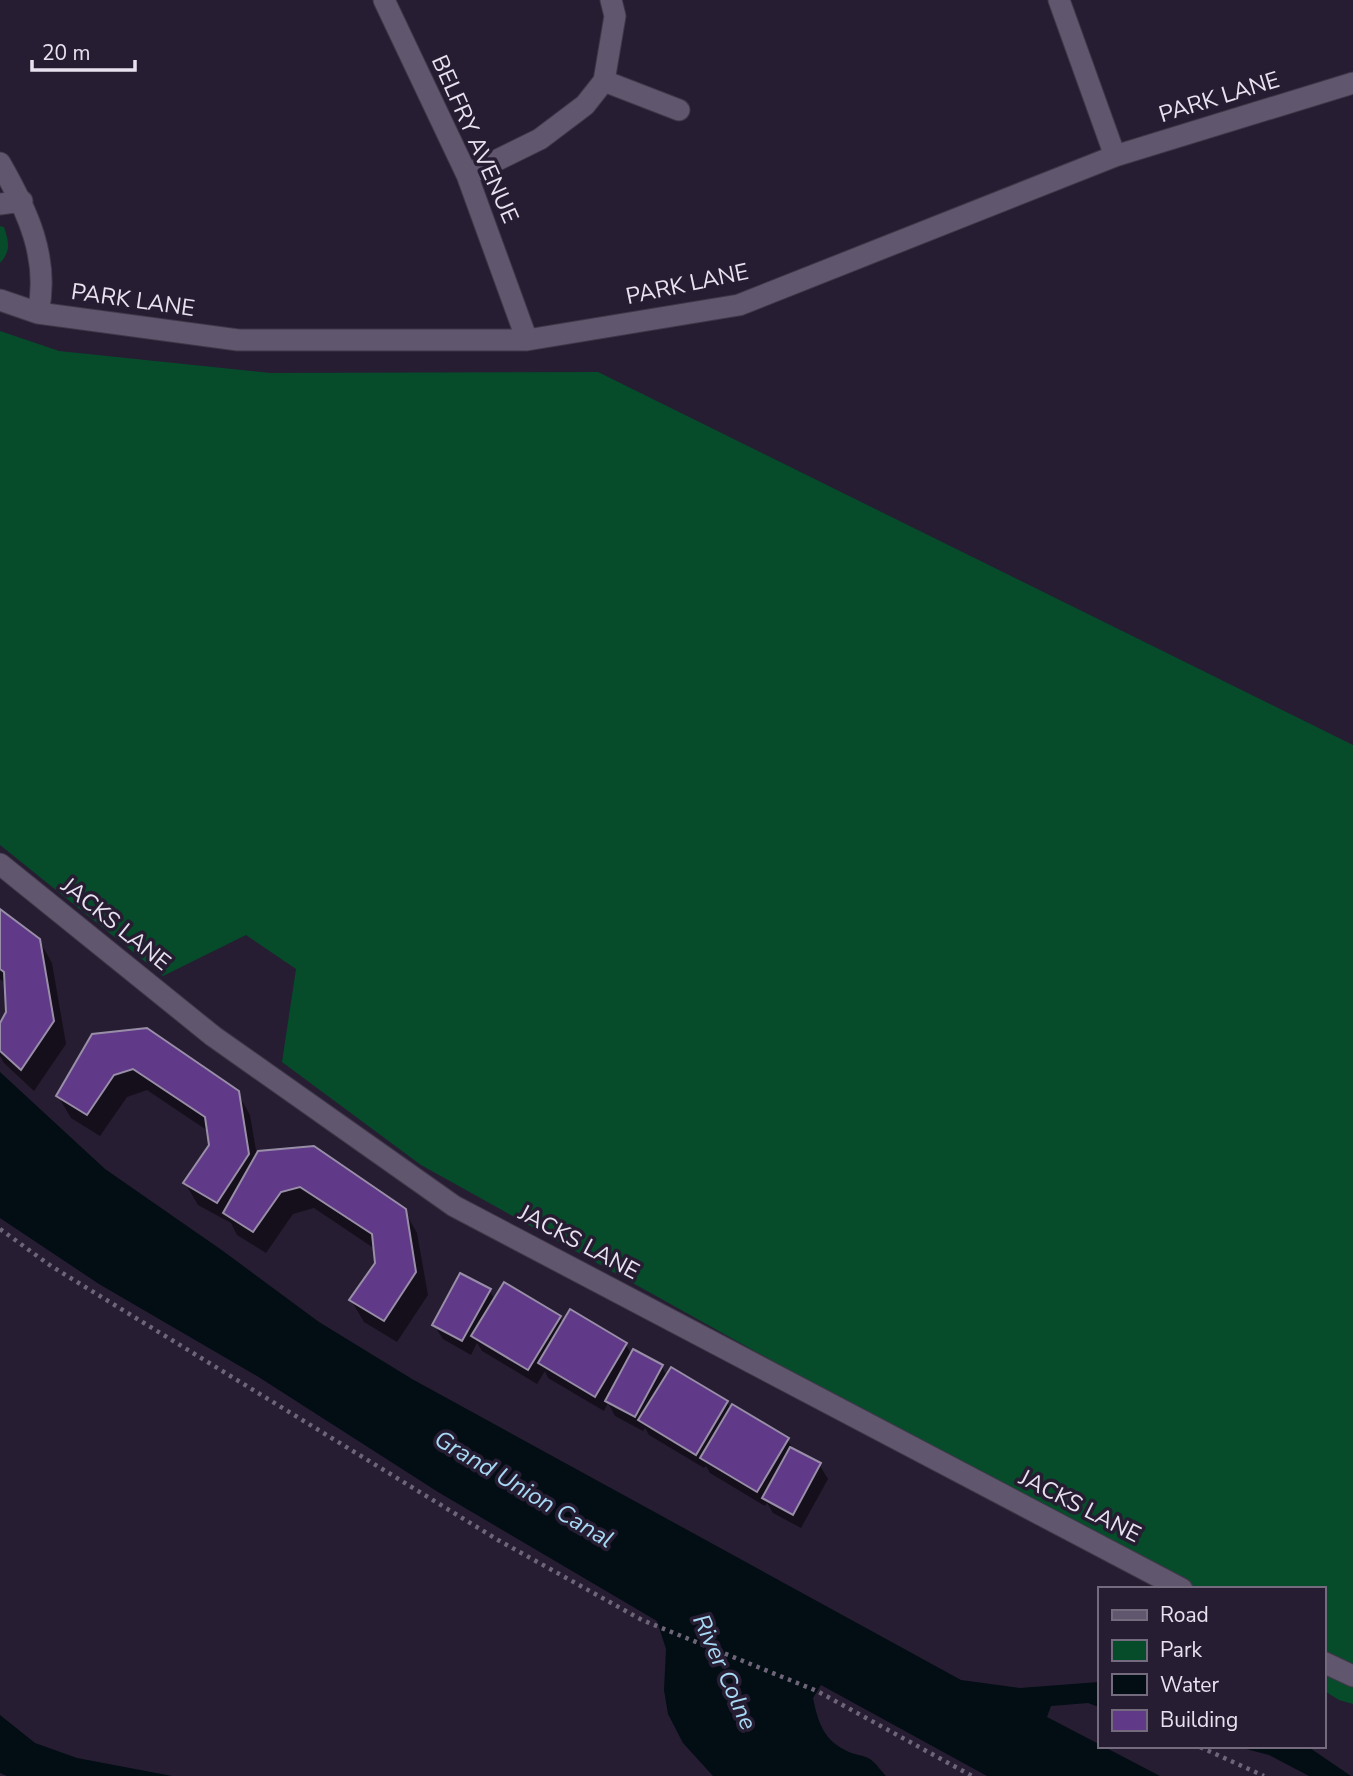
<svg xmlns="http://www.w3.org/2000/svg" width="1353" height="1776" viewBox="0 0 1353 1776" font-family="'Nunito Sans',sans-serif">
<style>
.green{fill:#064c2b}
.water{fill:#020d14}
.shadow{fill:#0007}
.building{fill:#603a88;stroke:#998ea8;stroke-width:2}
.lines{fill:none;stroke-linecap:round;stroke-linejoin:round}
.minor-casing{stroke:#3f3748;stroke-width:23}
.path{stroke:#6e6678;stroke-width:4.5;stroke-dasharray:3.5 5;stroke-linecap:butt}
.minor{stroke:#60566e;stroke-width:21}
.labels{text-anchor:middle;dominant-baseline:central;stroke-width:7;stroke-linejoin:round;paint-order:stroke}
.street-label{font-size:23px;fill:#e8e2f0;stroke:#261d32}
.water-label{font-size:24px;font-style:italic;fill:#a8d9f4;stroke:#261d32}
</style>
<rect width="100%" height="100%" fill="#261d32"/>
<path class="green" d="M 0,226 L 4,227 C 9,242 11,251 0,263 Z
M 0,331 L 59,351 L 270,373 L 598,372 L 1353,745 L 1353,1704 L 1339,1700 L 1323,1690 L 1323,1589 L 1166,1589 L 805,1379 L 421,1165 L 282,1062 L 296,969 L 246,935 L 163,976 L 0,845 Z"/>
<path class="water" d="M 0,1072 L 105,1169 L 223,1251 L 319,1322 L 412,1379 L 961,1680 L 1020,1688 L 1099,1682 L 1099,1707 L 1088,1703 L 1051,1706 L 1047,1717 L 1160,1776 L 987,1776 L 821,1685 L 813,1698 C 818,1723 824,1741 849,1752 C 855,1755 864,1755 870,1759 C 876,1763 881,1771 886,1776 L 713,1776 L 683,1743 L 668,1714 L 664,1690 L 666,1649 L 657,1621 L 438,1492 L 257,1376 L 99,1284 L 0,1218 Z
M 0,1715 L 35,1743 L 77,1758 L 172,1776 L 7,1776 L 0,1773 Z
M 1235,1746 L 1307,1746 L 1351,1776 L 1309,1776 L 1269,1755 Z"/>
<path class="shadow" d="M 0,911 L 39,940 L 52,963 L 66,1044 L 34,1091 L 4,1063 L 0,1056 L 0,1026 L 8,1013 L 6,984 L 0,979 Z
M 93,1036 L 237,1092 L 250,1115 L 257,1156 L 404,1210 L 417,1233 L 428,1295 L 397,1342 L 364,1322 L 351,1300 L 377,1263 L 375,1249 L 314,1208 L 293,1214 L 266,1253 L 237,1235 L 231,1223 L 198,1205 L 185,1183 L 210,1146 L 208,1131 L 147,1090 L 127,1097 L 100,1136 L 71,1118 L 58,1096 Z
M 489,1290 L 495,1300 L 560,1317 L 563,1324 L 571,1312 L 626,1345 L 632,1355 L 662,1367 L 667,1376 L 727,1402 L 731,1409 L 788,1440 L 794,1451 L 819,1464 L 828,1479 L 801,1528 L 773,1513 L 767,1503 L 765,1506 L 710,1473 L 706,1466 L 704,1468 L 649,1435 L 645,1428 L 643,1431 L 615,1416 L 608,1403 L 604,1411 L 548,1378 L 545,1371 L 537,1384 L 482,1351 L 477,1343 L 471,1355 L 443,1339 L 434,1325 Z"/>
<path class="building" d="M 0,909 L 40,939 L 54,1021 L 21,1070 L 0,1051 L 0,1023 L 6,1012 L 4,972 L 0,969 Z
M 147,1028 L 239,1091 L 249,1154 L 217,1203 L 183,1183 L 209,1145 L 205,1117 L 133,1069 L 114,1075 L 87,1115 L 56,1096 L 92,1034 Z
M 314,1146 L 406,1209 L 416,1272 L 384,1321 L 349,1300 L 375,1263 L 372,1234 L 300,1187 L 281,1192 L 253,1232 L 223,1213 L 258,1151 Z
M 460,1273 L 491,1289 L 462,1341 L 432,1325 Z
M 504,1282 L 561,1316 L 528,1370 L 471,1336 Z
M 570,1309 L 627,1343 L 595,1397 L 538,1363 Z
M 633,1349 L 663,1365 L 635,1417 L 605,1401 Z
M 671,1367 L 728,1401 L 696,1455 L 638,1420 Z
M 732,1404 L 789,1438 L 757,1492 L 700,1458 Z
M 790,1447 L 821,1463 L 793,1515 L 762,1498 Z"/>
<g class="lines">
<defs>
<path id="minor" d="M 384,0 L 467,175 L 527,340
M 1059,0 L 1115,156
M 604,81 L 679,110
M 0,163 C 27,210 50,258 38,313
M 467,175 L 540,139 L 585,105 L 604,81 L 615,16 L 611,0
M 0,204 L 22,201
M 0,300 L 38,313 L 238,340 L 527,340 L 739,305 L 1115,156 L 1353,83
M 0,864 L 213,1036 L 454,1206 L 1182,1589
M 1323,1662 L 1353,1676"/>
</defs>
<use href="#minor" class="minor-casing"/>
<path class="path" d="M 0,1229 L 51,1266 L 498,1540 L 642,1620 L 817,1691 L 972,1776
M 1200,1747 L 1264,1776"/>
<use href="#minor" class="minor"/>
</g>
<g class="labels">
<g class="street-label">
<text transform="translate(1219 97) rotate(-17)">PARK LANE</text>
<text transform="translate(475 139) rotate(66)">BELFRY AVENUE</text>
<text transform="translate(687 284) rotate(-12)">PARK LANE</text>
<text transform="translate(133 300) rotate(8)">PARK LANE</text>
<text transform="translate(116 924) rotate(39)">JACKS LANE</text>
<text transform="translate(579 1242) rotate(28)">JACKS LANE</text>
<text transform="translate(1080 1506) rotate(27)">JACKS LANE</text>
</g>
<g class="water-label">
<text transform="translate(524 1489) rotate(31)">Grand Union Canal</text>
<text transform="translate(725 1672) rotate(66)">River Colne</text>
</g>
</g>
<rect x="1098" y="1587" width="228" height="161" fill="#261d32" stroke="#746c7e" stroke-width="2"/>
<rect x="1112" y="1610" width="35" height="10" fill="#60566e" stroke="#746c7e" stroke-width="2"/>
<text x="1160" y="1622" font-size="21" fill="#e8e2f0">Road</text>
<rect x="1112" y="1640" width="35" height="21" fill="#064c2b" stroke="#746c7e" stroke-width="2"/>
<text x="1160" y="1657" font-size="21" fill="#e8e2f0">Park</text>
<rect x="1112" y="1674" width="35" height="21" fill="#020d14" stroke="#746c7e" stroke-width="2"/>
<text x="1160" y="1692" font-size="21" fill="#e8e2f0">Water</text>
<rect x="1112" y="1710" width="35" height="21" fill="#603a88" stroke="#746c7e" stroke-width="2"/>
<text x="1160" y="1727" font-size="21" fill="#e8e2f0">Building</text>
<path d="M32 60v10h103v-10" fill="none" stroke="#e8e2f0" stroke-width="3.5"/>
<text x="42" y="60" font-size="21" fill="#e8e2f0" stroke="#261d32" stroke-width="5" paint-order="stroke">20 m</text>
</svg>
